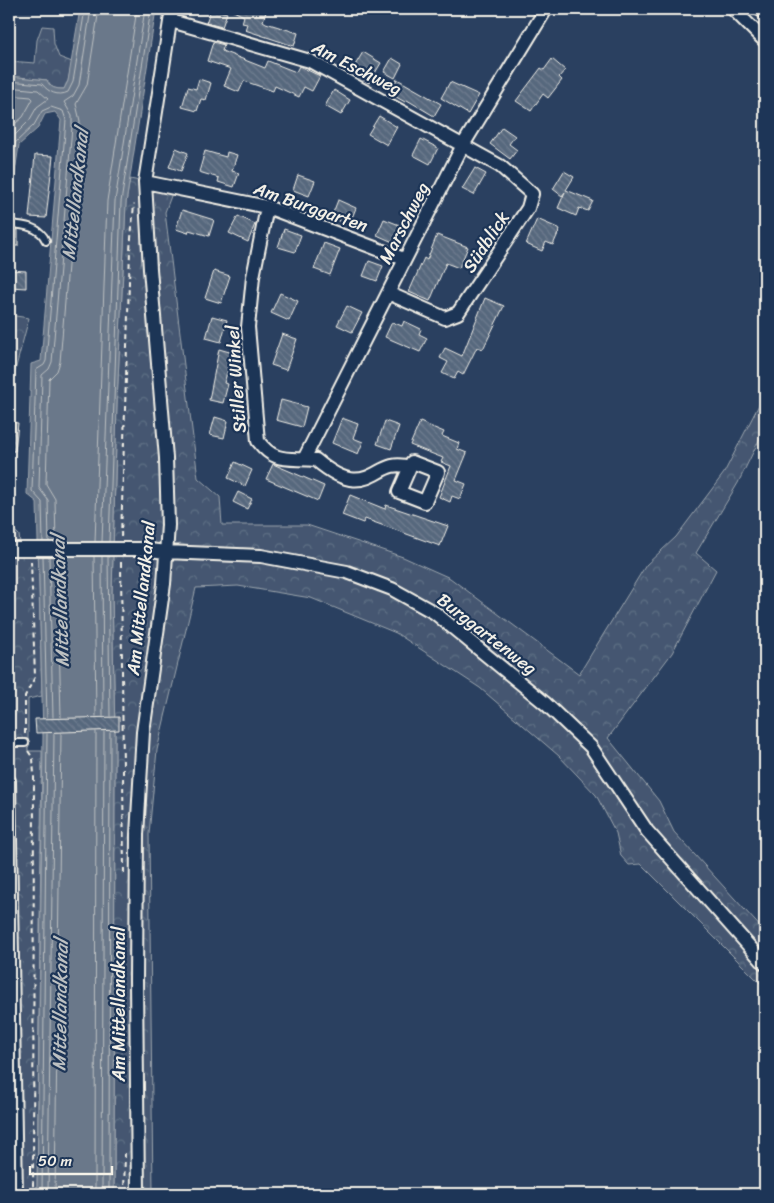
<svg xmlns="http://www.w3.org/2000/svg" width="774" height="1203" viewBox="0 0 774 1203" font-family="Sriracha,sans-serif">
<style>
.forest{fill:url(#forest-crowns);stroke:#9ca4ac}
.water{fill:#6a788a;stroke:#a1a8b0}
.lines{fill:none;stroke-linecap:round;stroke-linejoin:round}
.shore{stroke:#bdc1c2;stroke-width:1}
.building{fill:url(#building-back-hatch);stroke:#f4f1e8}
.service-casing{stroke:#f4f1e8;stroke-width:10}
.minor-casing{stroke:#f4f1e8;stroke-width:16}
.path{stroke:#f4f1e8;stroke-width:2;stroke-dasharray:5 4;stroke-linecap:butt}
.service{stroke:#1d3557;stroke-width:6}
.minor{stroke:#1d3557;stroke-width:12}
.minor-bridge-casing{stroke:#f4f1e8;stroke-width:16;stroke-linecap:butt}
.minor-bridge{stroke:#1d3557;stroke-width:12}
.labels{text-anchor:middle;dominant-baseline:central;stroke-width:4.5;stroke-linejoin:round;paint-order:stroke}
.street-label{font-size:18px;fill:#f4f1e8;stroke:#1d3557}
.water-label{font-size:19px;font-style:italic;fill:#bdc1c2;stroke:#1d3557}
</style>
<defs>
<pattern id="forest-crowns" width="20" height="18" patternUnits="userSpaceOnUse" patternTransform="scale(1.25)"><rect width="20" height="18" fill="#445771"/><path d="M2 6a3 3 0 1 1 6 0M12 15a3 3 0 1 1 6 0" fill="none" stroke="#607085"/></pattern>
<pattern id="building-back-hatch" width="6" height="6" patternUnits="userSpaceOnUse" patternTransform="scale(1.25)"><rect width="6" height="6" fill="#56677d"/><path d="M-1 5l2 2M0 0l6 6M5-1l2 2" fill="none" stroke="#6f7d8f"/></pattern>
</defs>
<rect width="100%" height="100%" fill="#2a4060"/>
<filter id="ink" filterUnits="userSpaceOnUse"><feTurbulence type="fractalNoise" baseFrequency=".02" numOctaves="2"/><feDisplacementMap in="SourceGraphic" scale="10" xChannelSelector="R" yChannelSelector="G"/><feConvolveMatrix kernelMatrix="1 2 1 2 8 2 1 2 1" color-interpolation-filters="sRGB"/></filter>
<g filter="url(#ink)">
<path class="forest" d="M 42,26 L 53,27 L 54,44 L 59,57 L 72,62 L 68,81 L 64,89 C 56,89 50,88 47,80 L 9,76 L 9,61 L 35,63 L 37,40 Z
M 130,179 L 174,188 L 165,212 L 198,478 L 220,497 L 222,525 L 307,525 L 403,557 L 450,578 L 579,674 L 646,565 L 676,537 L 724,473 L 765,393 L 765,428 L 738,483 L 696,553 L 716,570 L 672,653 L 608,738 L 659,801 L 674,832 L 765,932 L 765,988 L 641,864 L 629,865 L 621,856 L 616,833 L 596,795 L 559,756 L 480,688 L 396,633 L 311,598 L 238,586 L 196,588 L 157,750 L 149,834 L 153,1194 L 114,1194 L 115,733 L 112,593 L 117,403 L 126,203 Z
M 9,315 L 29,318 L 12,382 L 9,384 Z
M 9,525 L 19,535 L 21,552 L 38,552 L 42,696 L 28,699 L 28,751 L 42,751 L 37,1194 L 20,1194 L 9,795 Z"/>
<path class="water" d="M 80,9 L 156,9 L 126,203 L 117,403 L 112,593 L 115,733 L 114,1194 L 37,1194 L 43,736 L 37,502 L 27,494 L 31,364 L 41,361 L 61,120 L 55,112 L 45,114 L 38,128 L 19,145 L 14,179 L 9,179 L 9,76 L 47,80 C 50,88 55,89 64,89 L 68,81 Z"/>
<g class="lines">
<path class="shore" d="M 9,81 L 42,84 C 48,92 58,97 68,92 L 73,82 L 85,9
M 9,87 L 38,90 L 48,99 L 37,107 L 29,121 L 9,141
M 9,95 L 31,97 L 33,99 L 23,117 L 9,129
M 9,174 L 15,143 L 34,125 L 42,111 L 51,107 L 63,111 L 66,120 L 46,361 L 44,365 L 36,370 L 32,491 L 42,502 L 43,542
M 49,542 L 48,500 L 39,488 L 42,375 L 49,369 L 52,362 L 72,127 L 72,116 L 64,102 L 73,96 L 79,85 L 91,9
M 56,542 L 55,499 L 46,484 L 49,379 L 57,371 L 60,362 L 80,121 L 76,104 L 87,85 L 99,9
M 95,542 L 107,201 L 137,9
M 102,542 L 115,201 L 145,9
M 109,542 L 121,202 L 151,9
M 43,556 L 47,717
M 49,556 L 53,717
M 57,556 L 61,717
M 94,556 L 96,716
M 102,556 L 103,716
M 108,556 L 110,716
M 42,1194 L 47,734
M 48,1194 L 54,734
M 55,1194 L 61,733
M 95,1194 L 96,732
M 102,1194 L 104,732
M 109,1194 L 110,732"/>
</g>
<path class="building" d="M 211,9 L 227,13 L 222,27 L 206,23 Z
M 229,9 L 267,9 L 263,21 L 266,23 L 298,33 L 294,46 L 245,30 L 247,24 L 242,23 L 244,16 Z
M 213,42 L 224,45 L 222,51 L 265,68 L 268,61 L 296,72 L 299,66 L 320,76 L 312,91 L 304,87 L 299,97 L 275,86 L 273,91 L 244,81 L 239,92 L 224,86 L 231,69 L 207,61 Z
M 363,52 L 381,63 L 369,83 L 351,72 Z
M 392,58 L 402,64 L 395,78 L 384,72 Z
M 552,59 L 565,70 L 559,77 L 562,80 L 548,98 L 543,94 L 531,111 L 516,101 L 541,68 L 544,70 Z
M 199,79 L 211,83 L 206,100 L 201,99 L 197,111 L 182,107 L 188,87 L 196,89 Z
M 397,79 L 441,104 L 434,116 L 407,100 L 405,102 L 389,93 Z
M 450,82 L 479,95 L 468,114 L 441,98 Z
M 334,90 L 350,100 L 341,115 L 325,106 Z
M 379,116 L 397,127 L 387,145 L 368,134 Z
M 502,127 L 515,136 L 509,144 L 517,150 L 510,159 L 490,144 Z
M 421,139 L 438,148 L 430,164 L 413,155 Z
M 176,148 L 188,153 L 181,171 L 169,167 Z
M 205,151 L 226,157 L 227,152 L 237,155 L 232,171 L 239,173 L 234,187 L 218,182 L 219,178 L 199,172 Z
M 35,155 L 53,156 L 46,218 L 29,217 Z
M 475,168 L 486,174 L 474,195 L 462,189 Z
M 564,171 L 574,177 L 566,190 L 593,201 L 588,211 L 579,208 L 576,216 L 558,208 L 565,192 L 562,196 L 553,189 Z
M 298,175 L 315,181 L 309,196 L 293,190 Z
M 338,200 L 356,208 L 349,225 L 331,218 Z
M 182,210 L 214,220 L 209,236 L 189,230 L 188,233 L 176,229 Z
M 238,216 L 255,224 L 248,242 L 229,233 Z
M 384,219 L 402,226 L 395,243 L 377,235 Z
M 537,219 L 560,229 L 553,245 L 546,242 L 542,251 L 526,244 Z
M 9,229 L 18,230 L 18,246 L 9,246 Z
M 284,229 L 301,235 L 295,252 L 278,247 Z
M 437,235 L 468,247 L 459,268 L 446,263 L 430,301 L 409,292 L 424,258 L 427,260 Z
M 324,243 L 340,249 L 330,275 L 314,269 Z
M 369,261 L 383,266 L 377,281 L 363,276 Z
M 9,270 L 26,271 L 26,288 L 9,287 Z
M 214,271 L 230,276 L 221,303 L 205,298 Z
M 280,293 L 298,301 L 289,321 L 271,313 Z
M 485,298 L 504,306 L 483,349 L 477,347 L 463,375 L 458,372 L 454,379 L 442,373 L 448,362 L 440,358 L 445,348 L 462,356 Z
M 347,306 L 362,313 L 352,332 L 337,325 Z
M 212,316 L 227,320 L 221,342 L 206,338 Z
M 404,321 L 421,329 L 419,334 L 427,338 L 420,352 L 385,337 L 392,322 L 402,326 Z
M 282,334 L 297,339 L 286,370 L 271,365 Z
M 219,349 L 233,353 L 224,383 L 228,384 L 223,403 L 209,400 Z
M 281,400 L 307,407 L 302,427 L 276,420 Z
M 215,417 L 228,421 L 224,438 L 210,435 Z
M 342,418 L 358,424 L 353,438 L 363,442 L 358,454 L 332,443 Z
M 385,421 L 399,426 L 391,449 L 377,444 Z
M 9,422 L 18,423 L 15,451 L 9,451 Z
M 420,422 L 444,432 L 442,436 L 459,443 L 457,449 L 467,453 L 456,480 L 466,484 L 460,499 L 452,496 L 450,502 L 439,497 L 451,466 L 441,462 L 443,458 L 410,445 Z
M 235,462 L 252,470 L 245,486 L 228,478 Z
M 273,464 L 324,486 L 318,501 L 266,479 Z
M 238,492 L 252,499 L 247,509 L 233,502 Z
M 350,495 L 385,509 L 386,505 L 448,526 L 440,546 L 365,519 L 363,523 L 342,515 Z
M 119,717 L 119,730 L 36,733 L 35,719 Z"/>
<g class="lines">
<defs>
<path id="service" d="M 754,9 L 765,16
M 9,224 C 22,225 40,226 46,241
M 9,743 L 25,743"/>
<path id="minor" d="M 733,9 L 765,41
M 171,21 L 310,61 L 500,166 L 532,194 L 528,208 L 458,313 L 445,318 L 388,293
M 145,182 L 267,207 L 404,259
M 267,207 L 253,277 L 248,327 L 258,441 C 276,465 289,457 316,460 C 370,506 375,455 409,467
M 304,459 L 463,145 L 546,9
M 412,462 L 438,472 L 425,502 L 399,492 Z
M 9,549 L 33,549
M 141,549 L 166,552 L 261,556 L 347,572 L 392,589 L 435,613 L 546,704 L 591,747 L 647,831 L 765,964
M 9,781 L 16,1194
M 138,1194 L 136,980 L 137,835 L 143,732 L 164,584 L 168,525 L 166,458 L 150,269 L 145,182 L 172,9"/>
</defs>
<use href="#service" class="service-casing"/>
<use href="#minor" class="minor-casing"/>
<path class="path" d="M 121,537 L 130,250 L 134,204
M 121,562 L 124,877
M 25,734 L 25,696 L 35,677 L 31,561
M 28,751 L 33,758 L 34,775 L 33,1194
M 124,1194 L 125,1152"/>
<use href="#service" class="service"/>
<use href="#minor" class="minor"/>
<defs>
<path id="minor-bridge" d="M 33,549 L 141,549"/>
</defs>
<use href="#minor-bridge" class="minor-bridge-casing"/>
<use href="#minor-bridge" class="minor-bridge"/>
</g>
</g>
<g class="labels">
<g class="street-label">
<text transform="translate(357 68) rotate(27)">Am Eschweg</text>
<text transform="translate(311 207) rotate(19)">Am Burggarten</text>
<text transform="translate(404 223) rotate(-63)">Marschweg</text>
<text transform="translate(486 242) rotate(-57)">Südblick</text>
<text transform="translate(236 379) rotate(-94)">Stiller Winkel</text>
<text transform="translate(141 598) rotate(-84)">Am Mittellandkanal</text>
<text transform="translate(487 634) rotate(38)">Burggartenweg</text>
<text transform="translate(119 1004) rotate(-90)">Am Mittellandkanal</text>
</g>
<g class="water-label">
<text transform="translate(75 194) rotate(-84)">Mittellandkanal</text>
<text transform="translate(60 601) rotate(-92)">Mittellandkanal</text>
<text transform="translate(60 1005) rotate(-89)">Mittellandkanal</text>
</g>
</g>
<rect width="774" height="1203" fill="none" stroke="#1d3557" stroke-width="30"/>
<rect x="15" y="15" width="744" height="1173" fill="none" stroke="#f4f1e8" stroke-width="2" filter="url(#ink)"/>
<path d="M30 1166v8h82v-8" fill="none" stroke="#f4f1e8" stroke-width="2.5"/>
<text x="38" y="1166" font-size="15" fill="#f4f1e8" stroke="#1d3557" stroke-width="4" paint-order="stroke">50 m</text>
</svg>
